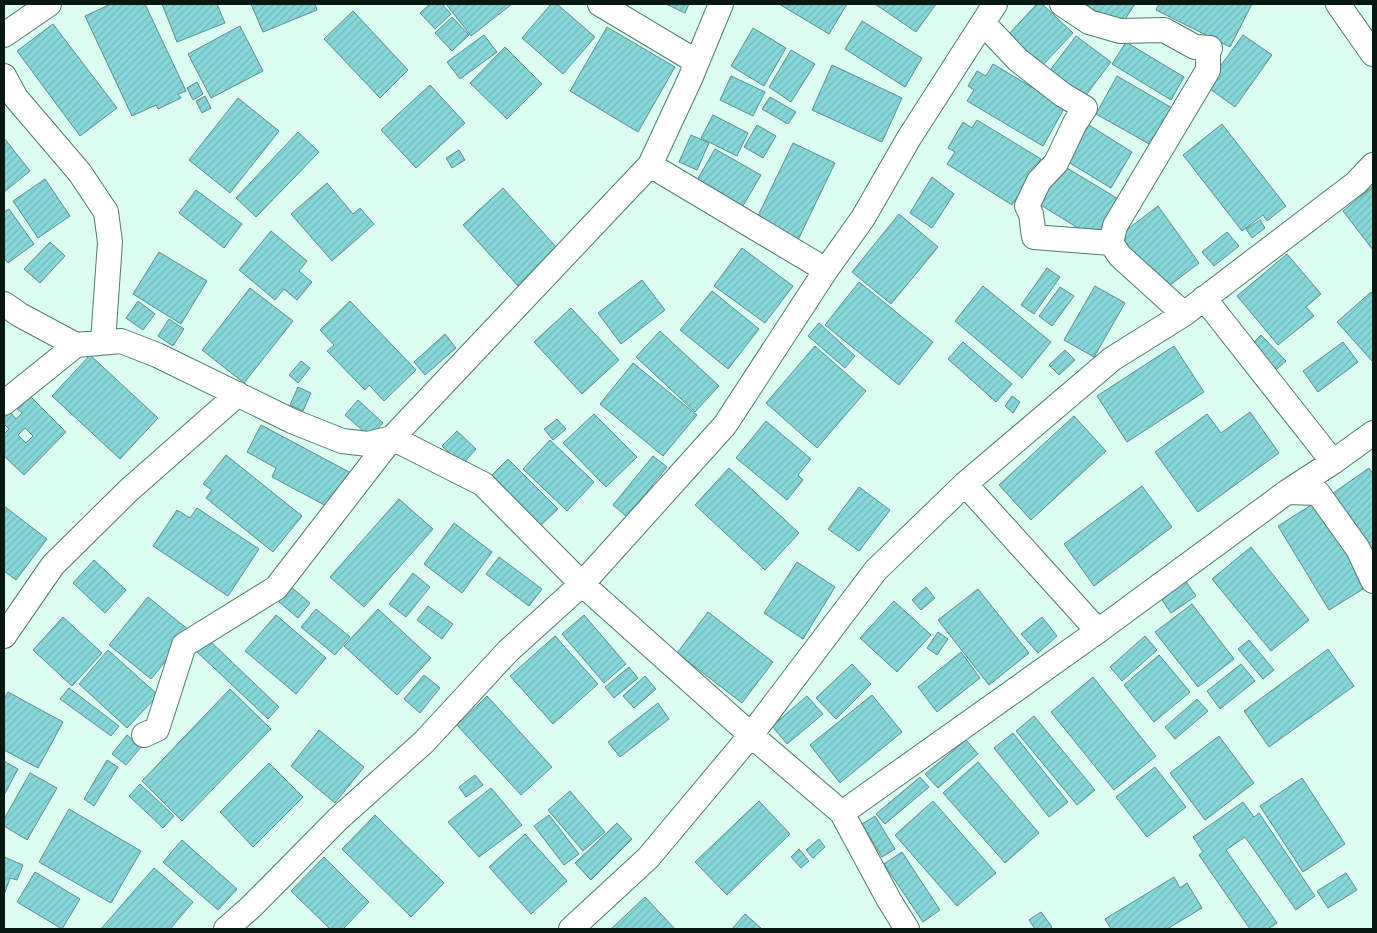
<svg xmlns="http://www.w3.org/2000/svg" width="1377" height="933" viewBox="0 0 1377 933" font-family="Poppins,sans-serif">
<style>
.building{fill:url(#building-hatch);stroke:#608c8d;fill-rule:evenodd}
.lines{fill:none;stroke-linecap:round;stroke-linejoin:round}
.street-casing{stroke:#527a6e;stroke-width:26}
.street{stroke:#fff;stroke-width:24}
</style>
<defs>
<pattern id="building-hatch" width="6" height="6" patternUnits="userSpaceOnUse" patternTransform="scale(1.25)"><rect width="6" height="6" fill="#86d7d9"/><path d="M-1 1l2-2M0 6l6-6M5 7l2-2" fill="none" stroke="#72b8b9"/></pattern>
</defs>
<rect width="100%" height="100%" fill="#dbfdf2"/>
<path class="building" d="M 111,4 L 145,4 L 186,91 L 178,94 L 181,98 L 158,109 L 156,105 L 132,116 L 85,16 Z
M 162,4 L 217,4 L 225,23 L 177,42 Z
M 251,4 L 315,4 L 317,10 L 263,32 Z
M 430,4 L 442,4 L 451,14 L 435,29 L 420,13 Z
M 446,4 L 512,4 L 471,36 Z
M 551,4 L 557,4 L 595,37 L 563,74 L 522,38 Z
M 666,4 L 689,4 L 685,13 Z
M 779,4 L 847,4 L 829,34 Z
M 875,4 L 936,4 L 916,32 Z
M 1037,4 L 1042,4 L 1073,33 L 1040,68 L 1006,37 Z
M 1083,4 L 1135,4 L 1120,27 Z
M 1159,4 L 1252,4 L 1230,47 L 1156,10 Z
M 353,11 L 408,70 L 380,98 L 324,39 Z
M 452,17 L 469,35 L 452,51 L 435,33 Z
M 862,21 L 922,58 L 905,87 L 845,49 Z
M 53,24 L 117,108 L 80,136 L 17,51 Z
M 240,26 L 263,71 L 211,98 L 188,54 Z
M 607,27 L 675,67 L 638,132 L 570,91 Z
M 753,28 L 786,48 L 764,86 L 731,66 Z
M 484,35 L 497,52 L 460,79 L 447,62 Z
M 1243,35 L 1272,55 L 1235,107 L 1206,86 Z
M 1076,36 L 1111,62 L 1083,99 L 1048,73 Z
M 1126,42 L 1184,77 L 1171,100 L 1112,64 Z
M 505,47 L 542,84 L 507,119 L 470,83 Z
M 791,50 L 815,64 L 791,102 L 769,87 Z
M 993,64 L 1065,107 L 1043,146 L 967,101 L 974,90 L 968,86 L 977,71 L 986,76 Z
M 832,65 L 902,98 L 882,142 L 812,110 Z
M 731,76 L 765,92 L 753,116 L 720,100 Z
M 1117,76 L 1172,108 L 1151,145 L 1096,114 Z
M 197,82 L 203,94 L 193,100 L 187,88 Z
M 430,85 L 465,123 L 416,168 L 381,130 Z
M 205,96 L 211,108 L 202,113 L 196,101 Z
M 770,97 L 796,112 L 788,124 L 762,109 Z
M 238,98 L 279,131 L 230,193 L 189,160 Z
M 713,115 L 748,133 L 737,156 L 701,138 Z
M 977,120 L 1041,159 L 1012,205 L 947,164 L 955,152 L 948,148 L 963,122 L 972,128 Z
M 1222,124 L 1286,206 L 1267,221 L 1263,215 L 1242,231 L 1183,155 Z
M 757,125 L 776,136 L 763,158 L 744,147 Z
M 1089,125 L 1132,152 L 1111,188 L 1068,162 Z
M 298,132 L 319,152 L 256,217 L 236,198 Z
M 691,135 L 709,143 L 697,170 L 679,162 Z
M 4,138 L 30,171 L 4,192 Z
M 793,143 L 835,163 L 797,242 L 755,222 Z
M 715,149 L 761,175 L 739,213 L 693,187 Z
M 459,150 L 465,160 L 452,168 L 446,158 Z
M 1062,165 L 1120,200 L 1096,239 L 1039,204 Z
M 932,177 L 954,194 L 932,228 L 910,213 Z
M 45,179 L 70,216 L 38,238 L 13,201 Z
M 327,183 L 353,214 L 360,208 L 374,224 L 332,261 L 291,214 Z
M 1373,186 L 1373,250 L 1343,211 Z
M 503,188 L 558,249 L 518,286 L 463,225 Z
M 196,190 L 242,224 L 224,248 L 179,213 Z
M 1158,206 L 1199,263 L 1161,292 L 1120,235 Z
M 9,209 L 34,244 L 8,263 L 4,258 L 4,212 Z
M 899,214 L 938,247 L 891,304 L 852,272 Z
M 1260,220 L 1265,228 L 1252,238 L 1246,229 Z
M 271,231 L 307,261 L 299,271 L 312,282 L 297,300 L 284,289 L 275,300 L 239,270 Z
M 1227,232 L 1239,246 L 1214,266 L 1202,252 Z
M 50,242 L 65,256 L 40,283 L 24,269 Z
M 742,248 L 793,286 L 765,323 L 714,286 Z
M 159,252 L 207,281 L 181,324 L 133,294 Z
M 1287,254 L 1321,294 L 1306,307 L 1314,316 L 1278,345 L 1237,296 Z
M 1047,268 L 1060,277 L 1034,314 L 1021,305 Z
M 642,280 L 665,310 L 621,344 L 598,313 Z
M 859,282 L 933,342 L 899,385 L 825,325 Z
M 983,286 L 1051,342 L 1022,378 L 955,321 Z
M 1095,286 L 1125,303 L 1094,357 L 1064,340 Z
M 1060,287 L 1074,296 L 1052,326 L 1039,316 Z
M 250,288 L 293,321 L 244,383 L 202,350 Z
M 712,291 L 759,329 L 728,369 L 680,330 Z
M 1371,292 L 1373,295 L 1373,362 L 1337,322 Z
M 138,301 L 155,314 L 143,330 L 126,318 Z
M 350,301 L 416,370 L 384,401 L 369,385 L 365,390 L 327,351 L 334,345 L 320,330 Z
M 571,308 L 619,360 L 582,394 L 534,342 Z
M 169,319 L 184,329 L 173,346 L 158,336 Z
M 819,323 L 855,356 L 845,368 L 808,336 Z
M 660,331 L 719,386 L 695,412 L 636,357 Z
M 445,334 L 456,348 L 425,375 L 414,362 Z
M 1261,335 L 1286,361 L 1271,374 L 1247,349 Z
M 963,342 L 1012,384 L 996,402 L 948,359 Z
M 1343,342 L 1358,362 L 1318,392 L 1303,371 Z
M 815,346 L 866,391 L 817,448 L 766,403 Z
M 1174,346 L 1204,392 L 1127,442 L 1097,396 Z
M 1065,350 L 1075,360 L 1059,375 L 1049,365 Z
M 90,355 L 158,418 L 120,459 L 52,396 Z
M 301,361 L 310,368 L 298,383 L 289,375 Z
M 633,363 L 697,415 L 663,456 L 600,404 Z
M 298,387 L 311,393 L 303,411 L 290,405 Z
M 28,394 L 66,432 L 24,475 L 4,456 L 4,434 L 9,429 L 4,424 L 4,419 L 10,412 L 16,419 L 22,413 L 15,407 ZM 25,428 L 33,436 L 26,443 L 18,435 Z
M 1012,396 L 1020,402 L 1013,413 L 1005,406 Z
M 358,400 L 383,423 L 370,437 L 345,415 Z
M 1250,412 L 1279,453 L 1198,512 L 1155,452 L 1207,414 L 1221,433 Z
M 594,414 L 637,457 L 606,487 L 563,443 Z
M 1074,416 L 1106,451 L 1031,520 L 999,485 Z
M 557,419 L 566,429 L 553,440 L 544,429 Z
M 766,421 L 811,459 L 798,475 L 803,480 L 787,500 L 736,458 Z
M 261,425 L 351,473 L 332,509 L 272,477 L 276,468 L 247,452 Z
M 457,431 L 476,449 L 462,465 L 442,446 Z
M 550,440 L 594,482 L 567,511 L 523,469 Z
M 226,455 L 302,516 L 273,552 L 206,498 L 212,490 L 203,484 Z
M 653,456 L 667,467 L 627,517 L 613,505 Z
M 508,459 L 558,509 L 539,527 L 490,477 Z
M 729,468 L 799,533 L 765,570 L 695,505 Z
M 1369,468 L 1373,474 L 1373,561 L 1329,496 Z
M 1142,486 L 1172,527 L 1094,586 L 1064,544 Z
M 859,487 L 890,510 L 859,551 L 828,529 Z
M 399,499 L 433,529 L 364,607 L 330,577 Z
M 1316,502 L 1368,586 L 1329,610 L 1278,526 Z
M 4,506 L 47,539 L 16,580 L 4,571 Z
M 197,508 L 259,549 L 228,596 L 153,546 L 177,510 L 190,518 Z
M 454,523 L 492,552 L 462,593 L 424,564 Z
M 1251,547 L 1309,620 L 1271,651 L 1212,579 Z
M 499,557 L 542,589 L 529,606 L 486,574 Z
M 94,560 L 126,590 L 105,613 L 73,583 Z
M 797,562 L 835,587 L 803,639 L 764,613 Z
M 413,573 L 430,587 L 406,617 L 389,604 Z
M 1185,580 L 1196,596 L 1171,613 L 1160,597 Z
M 291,587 L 310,603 L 298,618 L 279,602 Z
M 926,587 L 935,598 L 921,610 L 912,600 Z
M 978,589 L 1029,653 L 989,685 L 938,620 Z
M 148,597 L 190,631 L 151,679 L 109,645 Z
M 894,601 L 931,635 L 897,672 L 860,638 Z
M 1192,604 L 1234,659 L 1198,687 L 1155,632 Z
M 428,606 L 453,624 L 442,639 L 417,620 Z
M 316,609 L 350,637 L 335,655 L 301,627 Z
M 378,609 L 431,658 L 397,695 L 344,646 Z
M 708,612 L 773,662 L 742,703 L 677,653 Z
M 276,615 L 326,658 L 296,694 L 245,651 Z
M 584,615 L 626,664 L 604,683 L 562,634 Z
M 63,617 L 102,653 L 72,686 L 33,650 Z
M 1042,617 L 1057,636 L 1038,653 L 1021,634 Z
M 938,632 L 948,639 L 937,655 L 927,648 Z
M 555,636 L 598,684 L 553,724 L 510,676 Z
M 1145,636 L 1157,650 L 1122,681 L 1110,667 Z
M 207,638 L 279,707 L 268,719 L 195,650 Z
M 1249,640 L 1274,670 L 1263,679 L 1238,649 Z
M 1328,649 L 1354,686 L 1269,747 L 1244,711 Z
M 108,650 L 158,695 L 127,728 L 79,684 Z
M 961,652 L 980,678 L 937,712 L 918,687 Z
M 1159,655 L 1190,692 L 1154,722 L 1124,685 Z
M 852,664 L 871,684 L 836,719 L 816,698 Z
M 1241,664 L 1255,681 L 1220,709 L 1207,691 Z
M 629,667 L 638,678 L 614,698 L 605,687 Z
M 424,675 L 440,688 L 420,713 L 404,699 Z
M 645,676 L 656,689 L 634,708 L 623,696 Z
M 1093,677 L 1156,756 L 1114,790 L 1051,712 Z
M 69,688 L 119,726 L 111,736 L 60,699 Z
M 230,689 L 271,729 L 182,821 L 142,781 Z
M 8,692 L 63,722 L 38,768 L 4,750 L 4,699 Z
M 872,695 L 902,732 L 840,783 L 810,745 Z
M 487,696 L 552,767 L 521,795 L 457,725 Z
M 807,696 L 823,714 L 787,744 L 772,726 Z
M 1197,699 L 1208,711 L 1175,739 L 1165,727 Z
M 658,703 L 669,719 L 620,757 L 608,742 Z
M 1034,716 L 1095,790 L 1077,805 L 1016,731 Z
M 319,730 L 364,767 L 335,803 L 291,766 Z
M 1013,733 L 1068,802 L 1049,817 L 994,748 Z
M 127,735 L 141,747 L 126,765 L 112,754 Z
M 1219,736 L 1254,783 L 1205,820 L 1170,773 Z
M 966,740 L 978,754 L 938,788 L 925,774 Z
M 107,760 L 118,767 L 94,806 L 84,799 Z
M 4,761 L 18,769 L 4,795 Z
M 978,762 L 1039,833 L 1005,863 L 943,793 Z
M 269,763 L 303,797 L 253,847 L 220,812 Z
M 1155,767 L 1186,807 L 1147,837 L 1116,797 Z
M 30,773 L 57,788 L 27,840 L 4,826 L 4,819 Z
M 475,775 L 483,785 L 466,797 L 459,787 Z
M 920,777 L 929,787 L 885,824 L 876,814 Z
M 1302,778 L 1345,844 L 1303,872 L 1260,806 Z
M 140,784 L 174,816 L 163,828 L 129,796 Z
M 491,788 L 522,825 L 479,857 L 448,822 Z
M 570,791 L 605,832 L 583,851 L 548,810 Z
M 759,801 L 790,834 L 727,895 L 695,862 Z
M 933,801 L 996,873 L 957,906 L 895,835 Z
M 1243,802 L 1254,817 L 1259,813 L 1315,896 L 1296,910 L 1245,837 L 1226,850 L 1277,923 L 1268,929 L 1250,929 L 1199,855 L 1203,852 L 1193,837 Z
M 69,809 L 141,851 L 111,903 L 39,862 Z
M 375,815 L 444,883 L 411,917 L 342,849 Z
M 549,815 L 579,854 L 564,865 L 534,826 Z
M 875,816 L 895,849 L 882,857 L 862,824 Z
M 617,823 L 632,839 L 591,880 L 575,863 Z
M 525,834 L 567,881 L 531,914 L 489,867 Z
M 819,839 L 825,847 L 813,858 L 806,850 Z
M 182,840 L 237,889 L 218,910 L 163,862 Z
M 799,849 L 809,861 L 801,868 L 791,857 Z
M 902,852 L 940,910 L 923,922 L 884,864 Z
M 4,857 L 23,865 L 17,880 L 10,878 L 4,895 Z
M 324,857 L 369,902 L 343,929 L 330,929 L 291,891 Z
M 154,868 L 193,902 L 170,929 L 101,929 Z
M 35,872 L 80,899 L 62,929 L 17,902 Z
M 1346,873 L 1357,890 L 1328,908 L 1317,891 Z
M 1174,877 L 1180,888 L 1187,883 L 1202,908 L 1167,929 L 1111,929 L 1105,919 Z
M 645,897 L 675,929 L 611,929 Z
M 1041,912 L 1052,927 L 1049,929 L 1035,929 L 1029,920 Z
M 745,914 L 762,929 L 732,929 Z"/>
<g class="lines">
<defs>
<path id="street" d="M 600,4 L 697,62
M 1062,4 L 1089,22 L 1120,31 L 1164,30 L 1195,47 L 1210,48 L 1208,53 L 1208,70 L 1115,226 L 1111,243
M 1338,4 L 1373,54
M 983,23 L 1018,60 L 1063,95 L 1085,108 L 1075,123 L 1056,163 L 1039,181 L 1027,206 L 1031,214 L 1034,237 L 1111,243 L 1120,256 L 1184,314
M 4,35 L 49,4
M 4,76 L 16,98 L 80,173 L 106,212 L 110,242 L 103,342
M 650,165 L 826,270
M 1204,298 L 1333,462
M 4,304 L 20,315 L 76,345
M 4,403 L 76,345 L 121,341 L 157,355 L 292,421 L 342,441 L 368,444 L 392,438 L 483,484 L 582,584 L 751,735 L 842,813 L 889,900 L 907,929
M 965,484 L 1098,631
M 1287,492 L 1318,493 L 1358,549 L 1373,581
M 4,636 L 53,565 L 129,490 L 238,394
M 144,735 L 157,729 L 184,645 L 276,588 L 392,438 L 650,165 L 690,79 L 721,4
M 842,813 L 1098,631 L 1287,492 L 1333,462 L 1373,433
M 226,929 L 251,907 L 338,819 L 424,742 L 508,651 L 582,584 L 725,425 L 826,270 L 863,218 L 909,138 L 995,4
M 571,929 L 648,858 L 751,735 L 876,570 L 965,484 L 1112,359 L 1184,314 L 1356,183 L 1373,165"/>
</defs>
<use href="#street" class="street-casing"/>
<use href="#street" class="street"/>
</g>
<rect width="1377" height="933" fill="none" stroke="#071712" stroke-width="10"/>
</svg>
